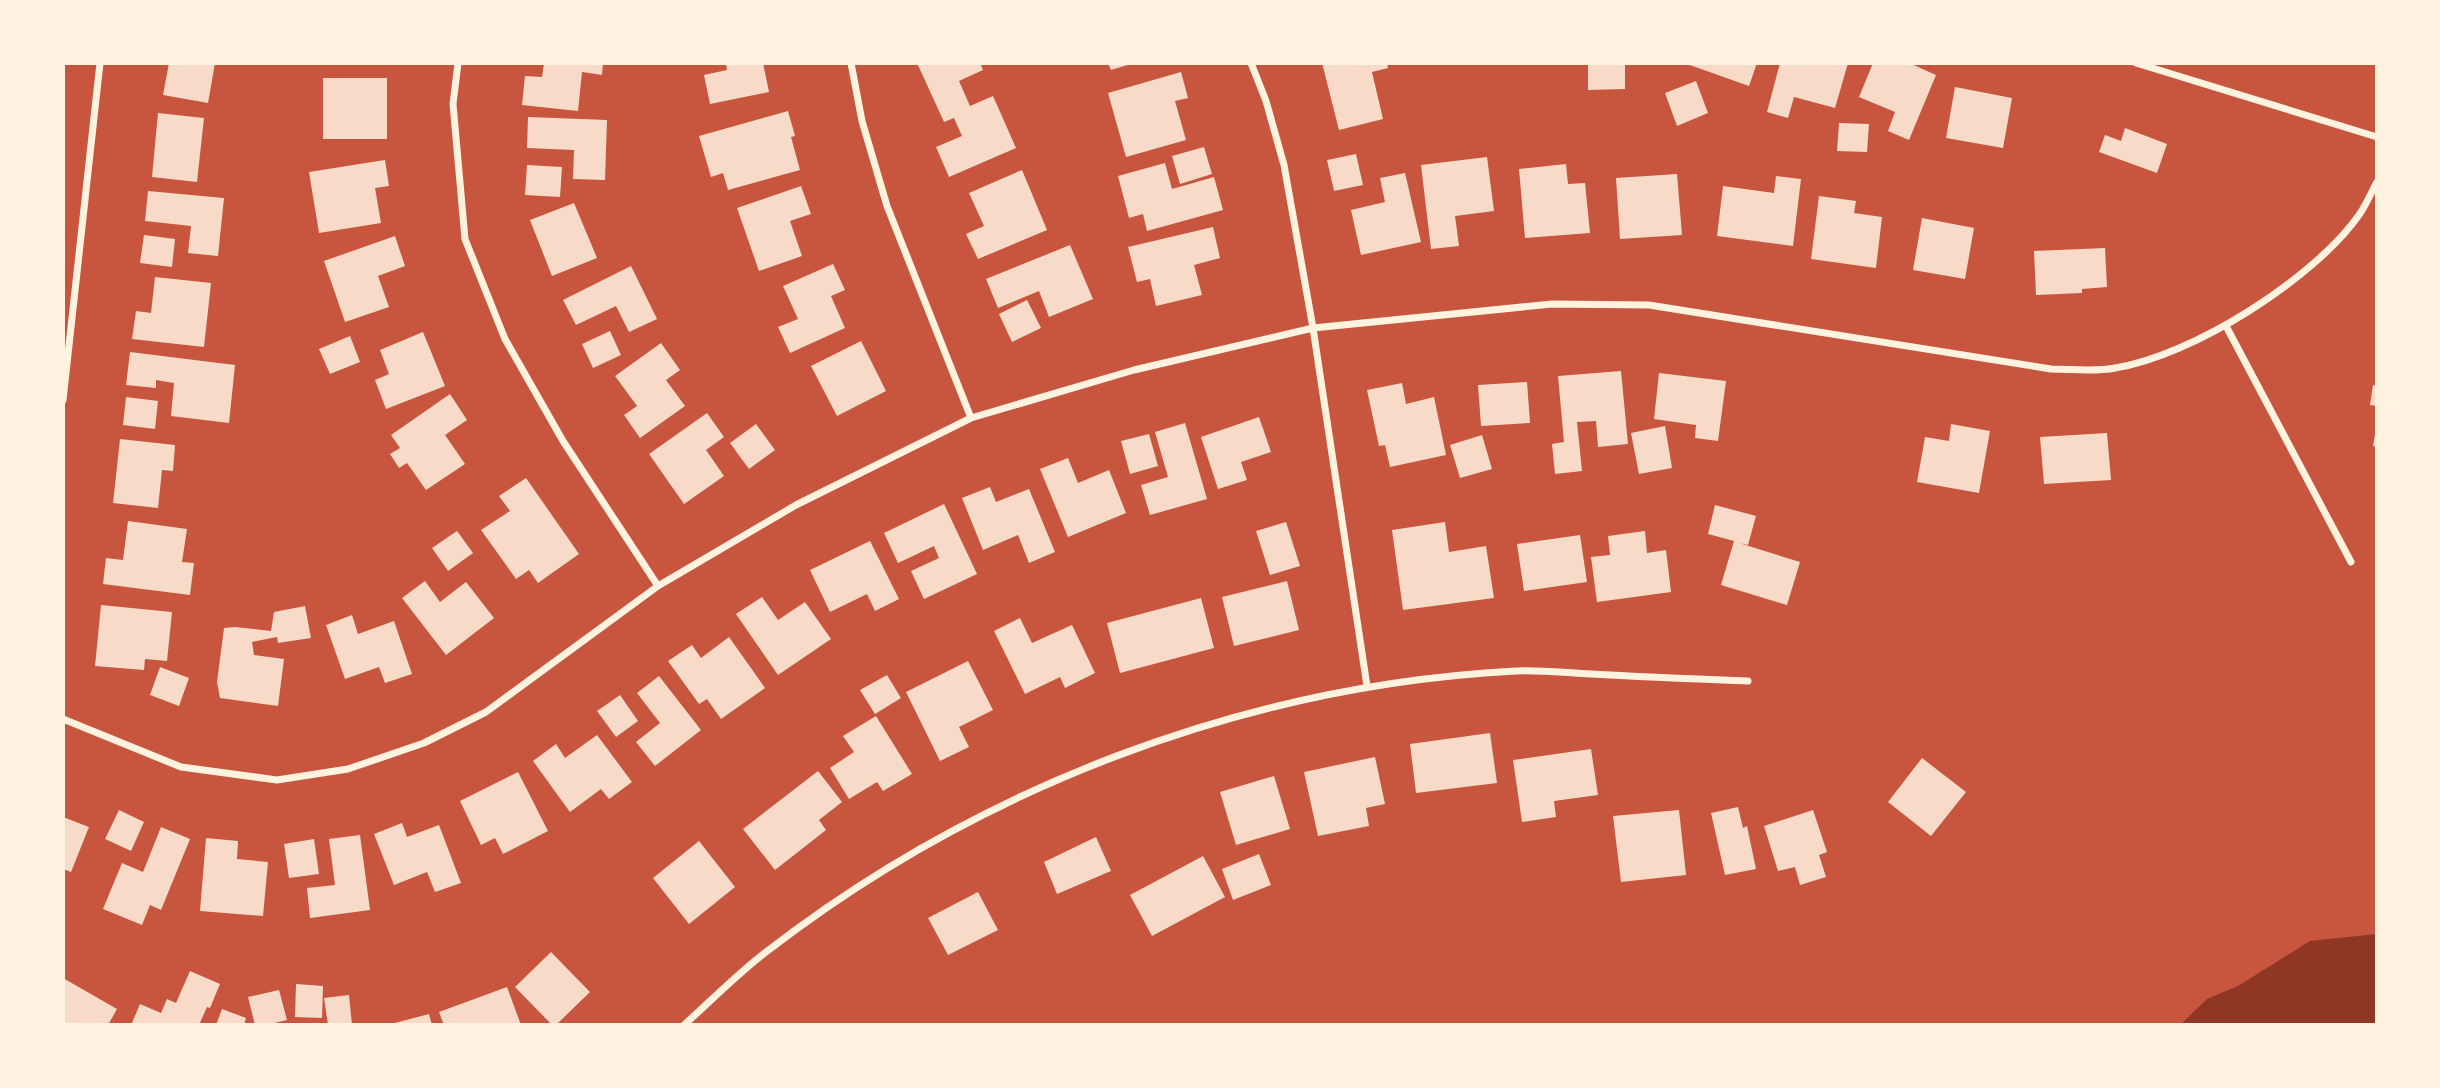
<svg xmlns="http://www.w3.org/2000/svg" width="2440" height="1088" viewBox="0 0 2440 1088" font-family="'Space Grotesk',sans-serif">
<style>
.water{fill:#8f3625}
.building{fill:#f7dbc8}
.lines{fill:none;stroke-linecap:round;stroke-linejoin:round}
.minor{stroke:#fff3e0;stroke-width:7}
</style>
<rect width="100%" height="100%" fill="#c8553d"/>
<path class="water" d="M 2377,934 L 2377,1025 L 2180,1025 L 2207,999 L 2238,986 L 2310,941 Z"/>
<path class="building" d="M 169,63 L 215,63 L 208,103 L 163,95 Z
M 544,63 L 603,63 L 602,75 L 582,72 L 578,111 L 522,105 L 525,76 L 542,77 Z
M 726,63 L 763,63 L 769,92 L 710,104 L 704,75 L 727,70 Z
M 917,63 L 980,63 L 983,70 L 959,81 L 970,106 L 993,96 L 1016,148 L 949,177 L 936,147 L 962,136 L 954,118 L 944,122 Z
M 1108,63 L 1131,63 L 1131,64 L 1111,70 Z
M 1322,63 L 1387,63 L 1388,68 L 1372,72 L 1383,119 L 1339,130 Z
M 1588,63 L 1625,63 L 1625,89 L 1588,90 Z
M 1684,63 L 1757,63 L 1749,86 Z
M 1780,63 L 1848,63 L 1835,108 L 1794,97 L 1788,118 L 1767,112 Z
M 1873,63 L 1909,63 L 1936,75 L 1909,140 L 1888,131 L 1895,112 L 1859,97 Z
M 1181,72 L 1188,98 L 1175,101 L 1186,140 L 1126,157 L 1108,93 Z
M 323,78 L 387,78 L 387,139 L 323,139 Z
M 1696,81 L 1708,113 L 1677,126 L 1665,93 Z
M 1955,87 L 2012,98 L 2003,148 L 1946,138 Z
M 788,111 L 795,136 L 791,137 L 800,170 L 728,190 L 723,173 L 711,177 L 699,136 Z
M 158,113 L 204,118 L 197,182 L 152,177 Z
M 528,117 L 607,120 L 605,180 L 573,179 L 574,150 L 527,148 Z
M 1839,123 L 1869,124 L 1867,152 L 1837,151 Z
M 2125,128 L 2167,144 L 2157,173 L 2099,152 L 2105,135 L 2121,141 Z
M 1204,147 L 1212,174 L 1180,184 L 1172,156 Z
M 1356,154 L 1363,185 L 1334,191 L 1327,160 Z
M 1487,157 L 1494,211 L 1455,216 L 1459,246 L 1431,249 L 1421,165 Z
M 385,160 L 389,186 L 375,188 L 381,223 L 319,233 L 309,172 Z
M 1165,163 L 1172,189 L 1214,177 L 1223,210 L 1147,231 L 1143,214 L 1129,218 L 1118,176 Z
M 1566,164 L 1568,184 L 1585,183 L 1590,233 L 1525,238 L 1519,169 Z
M 527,165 L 562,167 L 560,197 L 525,195 Z
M 1022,170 L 1047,230 L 978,259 L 966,234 L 984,226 L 969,193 Z
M 1405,173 L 1421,242 L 1361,255 L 1351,210 L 1385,202 L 1380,178 Z
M 1677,174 L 1682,235 L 1620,239 L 1616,178 Z
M 1776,176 L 1801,179 L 1793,246 L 1717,236 L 1723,186 L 1774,193 Z
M 801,186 L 811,214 L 790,221 L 802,256 L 759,271 L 737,208 Z
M 148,191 L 224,198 L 218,256 L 188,253 L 191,226 L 145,221 Z
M 1819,196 L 1856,201 L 1854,213 L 1882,217 L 1876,268 L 1811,259 Z
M 574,203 L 597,258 L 552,276 L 530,220 Z
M 1922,218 L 1974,228 L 1965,279 L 1913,270 Z
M 1213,227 L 1220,258 L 1194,265 L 1202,295 L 1156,306 L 1150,279 L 1137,282 L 1128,247 Z
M 144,235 L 175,239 L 172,267 L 140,263 Z
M 395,236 L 405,266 L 378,276 L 389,307 L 345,322 L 324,261 Z
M 1070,245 L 1093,299 L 1049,317 L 1039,291 L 998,308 L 986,279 Z
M 2105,248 L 2107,287 L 2082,289 L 2082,293 L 2036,295 L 2034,251 Z
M 833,264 L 845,290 L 831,296 L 845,328 L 790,353 L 778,327 L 798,319 L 783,286 Z
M 631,266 L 657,319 L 629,332 L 616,306 L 576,325 L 563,300 Z
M 155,277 L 211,283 L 204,347 L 132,339 L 136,311 L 151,313 Z
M 1027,300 L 1041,328 L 1012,342 L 999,314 Z
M 610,331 L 621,355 L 593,368 L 582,344 Z
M 423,332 L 445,386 L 386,409 L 375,380 L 389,374 L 380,350 Z
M 350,336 L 360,362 L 330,374 L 319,349 Z
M 861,341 L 886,391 L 837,416 L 811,366 Z
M 661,343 L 680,370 L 666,380 L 685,406 L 640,438 L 624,415 L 637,406 L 615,376 Z
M 130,352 L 235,365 L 229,423 L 171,416 L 174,383 L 156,380 L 156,388 L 126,385 Z
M 1621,371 L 1628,444 L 1598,447 L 1596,421 L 1577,422 L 1582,471 L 1555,474 L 1552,444 L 1564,442 L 1558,376 Z
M 1659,373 L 1726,381 L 1718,441 L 1695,438 L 1696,425 L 1654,419 Z
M 1527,382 L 1530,423 L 1481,426 L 1478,385 Z
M 1402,383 L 1406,404 L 1434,397 L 1446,455 L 1390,467 L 1385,445 L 1379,446 L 1367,390 Z
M 2373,385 L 2377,386 L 2377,406 L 2370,405 Z
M 450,394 L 467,420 L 445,435 L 465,464 L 426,490 L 407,463 L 399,468 L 390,454 L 400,448 L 391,435 Z
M 126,397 L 158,401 L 155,429 L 123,425 Z
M 707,413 L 724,437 L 706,450 L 724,476 L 684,504 L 649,454 Z
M 1259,417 L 1271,452 L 1241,462 L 1247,480 L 1218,489 L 1201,437 Z
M 1185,423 L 1207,499 L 1150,515 L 1141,485 L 1168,477 L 1155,432 Z
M 756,424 L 775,450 L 749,469 L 730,443 Z
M 1951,424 L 1990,431 L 1979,493 L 1917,482 L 1925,437 L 1949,441 Z
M 1665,426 L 1672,468 L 1639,474 L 1631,433 Z
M 2376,429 L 2377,429 L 2377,447 L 2373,446 Z
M 2107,433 L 2111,480 L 2044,484 L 2040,437 Z
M 1149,434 L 1158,466 L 1130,474 L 1121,441 Z
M 1482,435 L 1492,469 L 1460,478 L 1450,445 Z
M 120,439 L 175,445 L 173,471 L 162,470 L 158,508 L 113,503 Z
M 1068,458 L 1078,483 L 1109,470 L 1126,513 L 1068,537 L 1040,469 Z
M 526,478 L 579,554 L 538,583 L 529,570 L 516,579 L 481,530 L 510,511 L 499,496 Z
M 990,487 L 996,502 L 1029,489 L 1055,552 L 1029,563 L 1018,535 L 983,550 L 962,498 Z
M 944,504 L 977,574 L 924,599 L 911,571 L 939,558 L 934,546 L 898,563 L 884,533 Z
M 1715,505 L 1756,516 L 1748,545 L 1739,543 L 1800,562 L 1787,605 L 1721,585 L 1734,541 L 1708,534 Z
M 128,521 L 187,529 L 182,562 L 194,563 L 190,595 L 103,584 L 106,558 L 123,560 Z
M 1286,522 L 1300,566 L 1270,575 L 1256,531 Z
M 1445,522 L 1449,552 L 1486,546 L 1494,598 L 1403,610 L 1392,530 Z
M 457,531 L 473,553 L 448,571 L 432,548 Z
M 1645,531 L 1647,553 L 1666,550 L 1671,592 L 1597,602 L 1591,557 L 1610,555 L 1608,536 Z
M 1580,535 L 1587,582 L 1524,591 L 1517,544 Z
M 870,541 L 899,599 L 875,611 L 867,594 L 830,612 L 810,570 Z
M 425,581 L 440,602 L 466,582 L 494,618 L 446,655 L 402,598 Z
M 1287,581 L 1299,630 L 1234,646 L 1222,597 Z
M 762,597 L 778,620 L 805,602 L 831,639 L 778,675 L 736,614 Z
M 1201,598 L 1214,648 L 1120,673 L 1107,623 Z
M 101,605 L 172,612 L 167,661 L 145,659 L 144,670 L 95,666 Z
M 305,606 L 311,638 L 278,643 L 277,637 L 252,642 L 254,655 L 284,659 L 278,706 L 220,698 L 217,682 L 224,628 L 235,627 L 271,631 L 274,612 Z
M 352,615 L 358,634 L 394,621 L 412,674 L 385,683 L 379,667 L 345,679 L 326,625 Z
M 1020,618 L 1032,643 L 1072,625 L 1095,673 L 1065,688 L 1060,677 L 1025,694 L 994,631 Z
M 729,637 L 765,688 L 721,719 L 707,699 L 699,704 L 668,661 L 692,645 L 701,658 Z
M 968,661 L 993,710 L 959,727 L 969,747 L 940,761 L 906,692 Z
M 160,667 L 189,678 L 179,706 L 150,695 Z
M 887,675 L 901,698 L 875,714 L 860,690 Z
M 659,676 L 701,730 L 655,766 L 636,742 L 660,723 L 637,693 Z
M 620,695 L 638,721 L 616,737 L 597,711 Z
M 876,716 L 912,774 L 883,791 L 877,782 L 849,799 L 830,768 L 854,752 L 843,736 Z
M 1490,733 L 1497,783 L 1416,793 L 1410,744 Z
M 597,735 L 632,782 L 609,799 L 601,789 L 570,812 L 533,761 L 556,744 L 565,758 Z
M 1591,749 L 1598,795 L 1554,801 L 1556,817 L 1522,822 L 1513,760 Z
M 1375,757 L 1385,804 L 1366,808 L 1369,826 L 1318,836 L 1304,772 Z
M 1922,758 L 1966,792 L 1931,836 L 1888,802 Z
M 818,771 L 842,802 L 819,820 L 826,830 L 775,870 L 743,829 Z
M 518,772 L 548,831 L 503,854 L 495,838 L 481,845 L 460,801 Z
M 1274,776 L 1290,829 L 1236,845 L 1220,792 Z
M 1738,807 L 1743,828 L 1747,826 L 1756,869 L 1725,875 L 1711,813 Z
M 119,810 L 144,822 L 131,851 L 105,839 Z
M 1679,810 L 1686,875 L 1621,882 L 1613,816 Z
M 1813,810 L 1827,852 L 1819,855 L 1826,877 L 1800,885 L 1795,867 L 1778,871 L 1764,826 Z
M 63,817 L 89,827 L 71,872 L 63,869 Z
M 402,823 L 407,837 L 439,825 L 461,883 L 435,892 L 427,872 L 394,885 L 374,834 Z
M 161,827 L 190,839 L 161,910 L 150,905 L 142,925 L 103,909 L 122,863 L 143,872 Z
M 360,835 L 370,910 L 310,918 L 307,888 L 335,885 L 329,839 Z
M 1096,837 L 1111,871 L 1057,894 L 1044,862 Z
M 206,838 L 238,841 L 237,859 L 268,862 L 263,916 L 200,911 Z
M 314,839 L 319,874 L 289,878 L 284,844 Z
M 699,841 L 735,887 L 689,924 L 653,878 Z
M 1259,854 L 1271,885 L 1233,900 L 1222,869 Z
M 1203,856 L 1225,897 L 1152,936 L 1130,895 Z
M 978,892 L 998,930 L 948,955 L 928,918 Z
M 551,952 L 590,992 L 556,1025 L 552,1025 L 515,987 Z
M 190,971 L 220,984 L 210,1008 L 207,1007 L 199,1025 L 131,1025 L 140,1004 L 161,1013 L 167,999 L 176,1003 Z
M 63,978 L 117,1009 L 108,1025 L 63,1025 Z
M 296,984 L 323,986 L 322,1018 L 295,1017 Z
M 507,987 L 521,1025 L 444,1025 L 439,1012 Z
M 279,990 L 287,1020 L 266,1025 L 255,1025 L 248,997 Z
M 349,995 L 352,1025 L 328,1025 L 324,998 Z
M 222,1009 L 246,1018 L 244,1025 L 216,1025 Z
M 429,1014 L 432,1025 L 391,1025 L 391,1024 Z"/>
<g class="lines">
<path class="minor" d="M 458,63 L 453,104 L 465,239 L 505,339 L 563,441 L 658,586
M 851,63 L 862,121 L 887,206 L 971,418
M 1251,63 L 1266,101 L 1284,165 L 1313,328 L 1367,686
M 2136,63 L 2377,137
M 2226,326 L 2351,562
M 63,400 L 100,63
M 63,719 L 181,767 L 277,780 L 348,769 L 424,743 L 486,712 L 658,586 L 796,505 L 971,418 L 1134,370 L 1313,328 L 1552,304 L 1649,305 L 2051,369 C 2071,369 2095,372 2115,368 C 2192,356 2314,279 2359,215 C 2366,205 2371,193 2377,182
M 684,1025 C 711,1001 737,974 766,952 C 979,787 1246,685 1516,671 C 1541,670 1567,673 1591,674 C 1644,677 1696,679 1748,681"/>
</g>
<rect width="2440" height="1088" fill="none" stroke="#fff3e0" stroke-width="130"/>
</svg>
